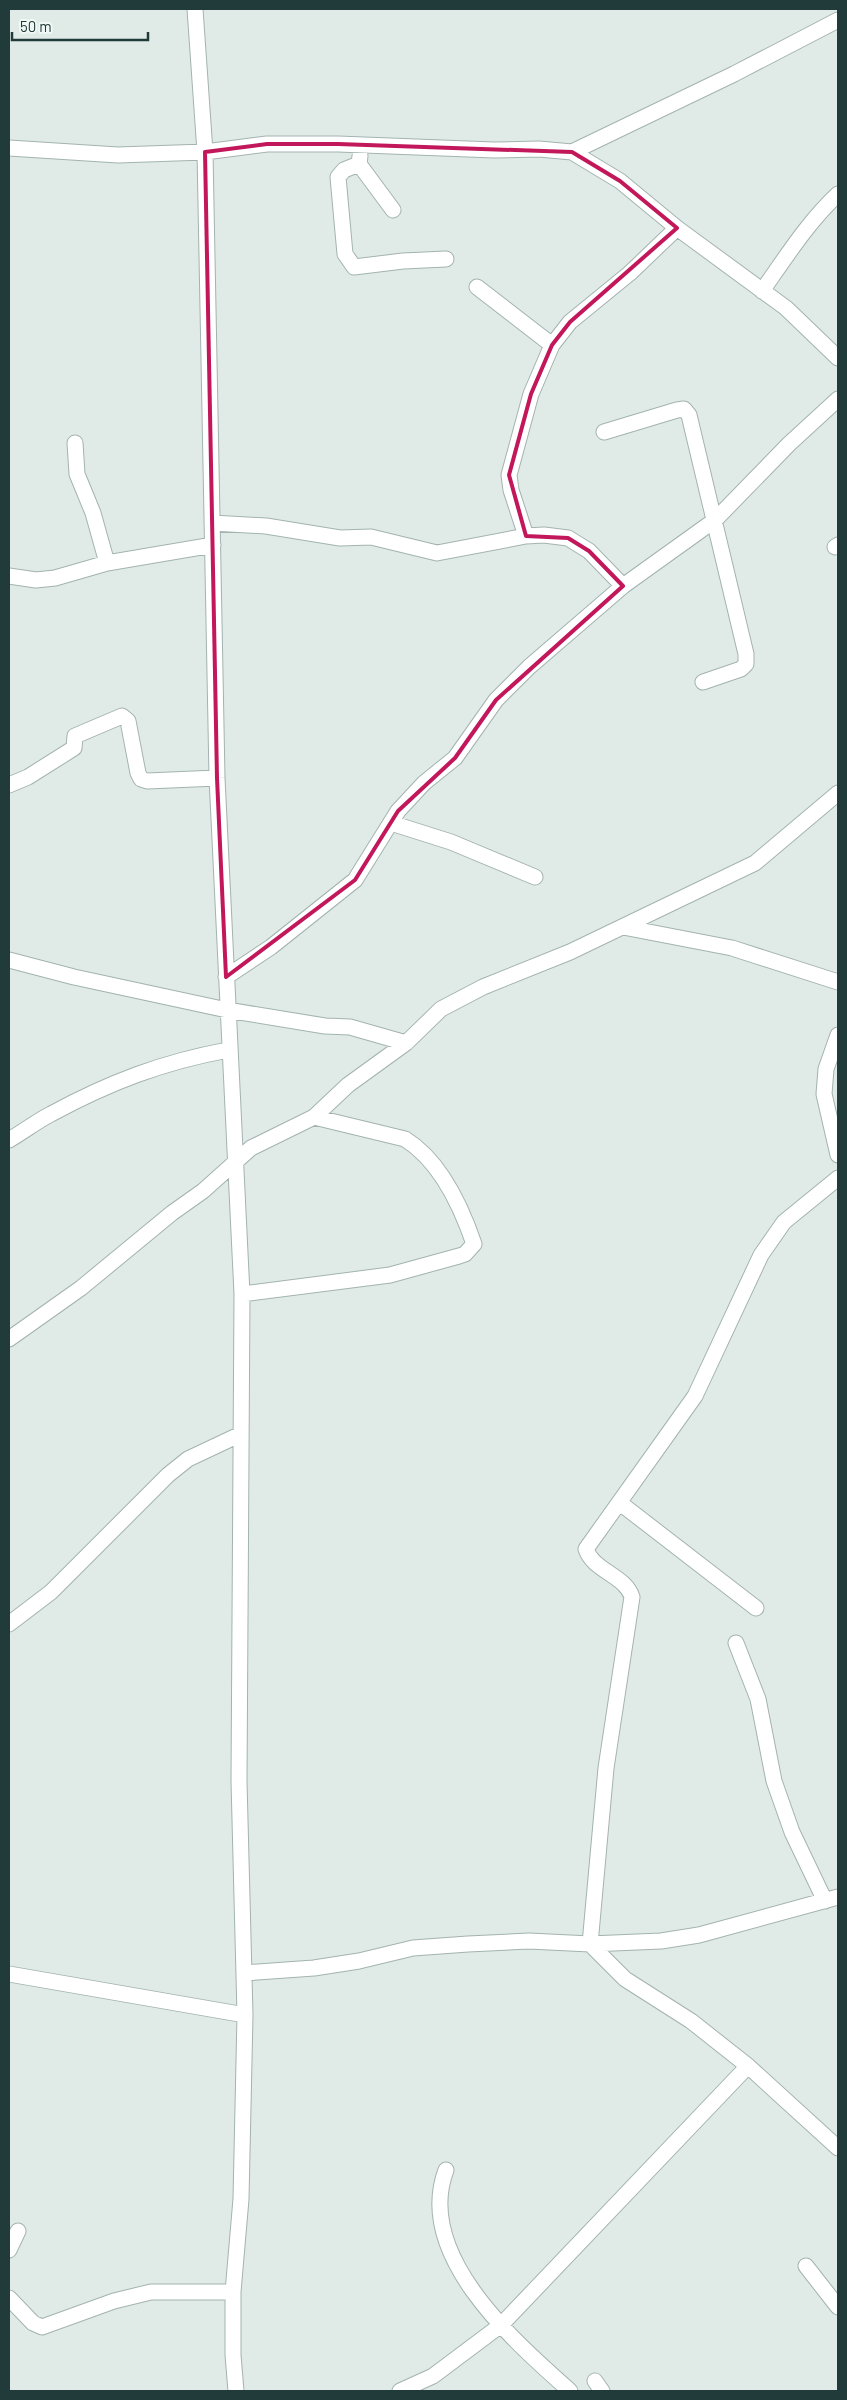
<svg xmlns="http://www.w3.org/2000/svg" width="847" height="2400" viewBox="0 0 847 2400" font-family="Barlow,sans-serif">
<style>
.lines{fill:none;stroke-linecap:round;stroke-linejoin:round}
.minor-casing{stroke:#a3b3b0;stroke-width:17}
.minor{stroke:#fff;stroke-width:15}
.marked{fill:none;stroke:#c2185b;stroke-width:4;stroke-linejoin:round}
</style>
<rect width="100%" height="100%" fill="#e0ebe8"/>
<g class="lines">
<defs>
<path id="minor" d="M 195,9 L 205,152 L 217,778 L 242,1294 L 239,1781 L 245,2015 L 241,2199 L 233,2292 L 233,2355 L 236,2391
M 9,148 L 118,155 L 205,152 L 267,144 L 338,144 L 494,150 L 539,149 L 572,152 L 620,181 L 677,228 L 786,308 L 838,358
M 572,152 L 734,74 L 838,20
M 360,156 L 359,164 L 393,210
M 359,164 L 344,170 L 338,177 L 345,254 L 354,267 L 403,261 L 446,259
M 477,287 L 552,345
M 762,291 C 786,257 808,222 838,194
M 604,432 L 677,410 L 684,409 L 689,415 L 746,654 L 746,664 L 741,669 L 703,682
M 75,443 L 77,474 L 93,513 L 107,563
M 212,523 L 266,526 L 340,538 L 371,537 L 437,553 L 526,536 L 544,535 L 568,538 L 589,551 L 623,586
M 526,536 L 511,490 L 509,475 L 531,394 L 552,345 L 570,322 L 630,273 L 677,228
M 835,547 L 838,545
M 9,576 L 36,580 L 55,578 L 107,563 L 213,545
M 9,785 L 28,777 L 74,748 L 75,736 L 122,716 L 128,721 L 138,773 L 141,779 L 147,781 L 217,778
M 391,823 L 451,842 L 535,877
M 623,927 L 732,948 L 838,982
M 9,960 L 74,977 L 227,1010 L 325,1026 L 350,1027 L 406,1043
M 226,977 L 271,947 L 355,880 L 398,811 L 424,783 L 455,758 L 496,700 L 529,667 L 623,586 L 715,520 L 789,444 L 838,399
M 838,1035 L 826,1069 L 824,1094 L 838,1155
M 9,1140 C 23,1132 37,1121 51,1114 C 110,1082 163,1062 228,1050
M 838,1178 L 784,1222 L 761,1255 L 695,1396 L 586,1549 C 593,1571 625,1575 632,1597 L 606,1768 L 590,1944 L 625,1979 L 691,2021 L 748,2066 L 838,2148
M 242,1294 L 390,1275 L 459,1256 L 465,1254 L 474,1244 C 461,1206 439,1160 405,1139 L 314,1117
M 9,1339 L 81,1288 L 172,1213 L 203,1191 L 251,1148 L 314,1117 L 348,1085 L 406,1043 L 441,1009 L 483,987 L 570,952 L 755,863 L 838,793
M 620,1503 L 756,1608
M 9,1624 L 51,1592 L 168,1475 L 188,1459 L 241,1434
M 736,1643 L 758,1699 L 774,1781 L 792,1832 L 825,1901
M 244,1973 L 314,1968 L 359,1961 L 413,1948 L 468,1944 L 529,1941 L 590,1944 L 661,1941 L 699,1935 L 838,1897
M 9,1974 L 245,2015
M 446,2170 C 414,2255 514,2341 570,2391
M 9,2250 L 18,2231
M 806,2266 L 838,2307
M 9,2298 L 33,2323 L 42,2327 L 114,2301 L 151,2292 L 233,2292
M 595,2381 L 602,2391
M 400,2391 L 433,2376 L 501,2325 L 748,2066"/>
</defs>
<use href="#minor" class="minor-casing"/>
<use href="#minor" class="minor"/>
</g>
<path class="marked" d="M 267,144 L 338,144 L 572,152 L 620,181 L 677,228 L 570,322 L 552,345 L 531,394 L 509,475 L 526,536 L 568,538 L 589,551 L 623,586 L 496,700 L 455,758 L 398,811 L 355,880 L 226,977 L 217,778 L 205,152 Z"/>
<rect width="847" height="2400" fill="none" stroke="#203b39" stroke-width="20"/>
<path d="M12 32v8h136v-8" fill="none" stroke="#203b39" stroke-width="2.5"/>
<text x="20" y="32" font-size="15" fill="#203b39" stroke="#f0f8f5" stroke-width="4" paint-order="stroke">50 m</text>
</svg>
